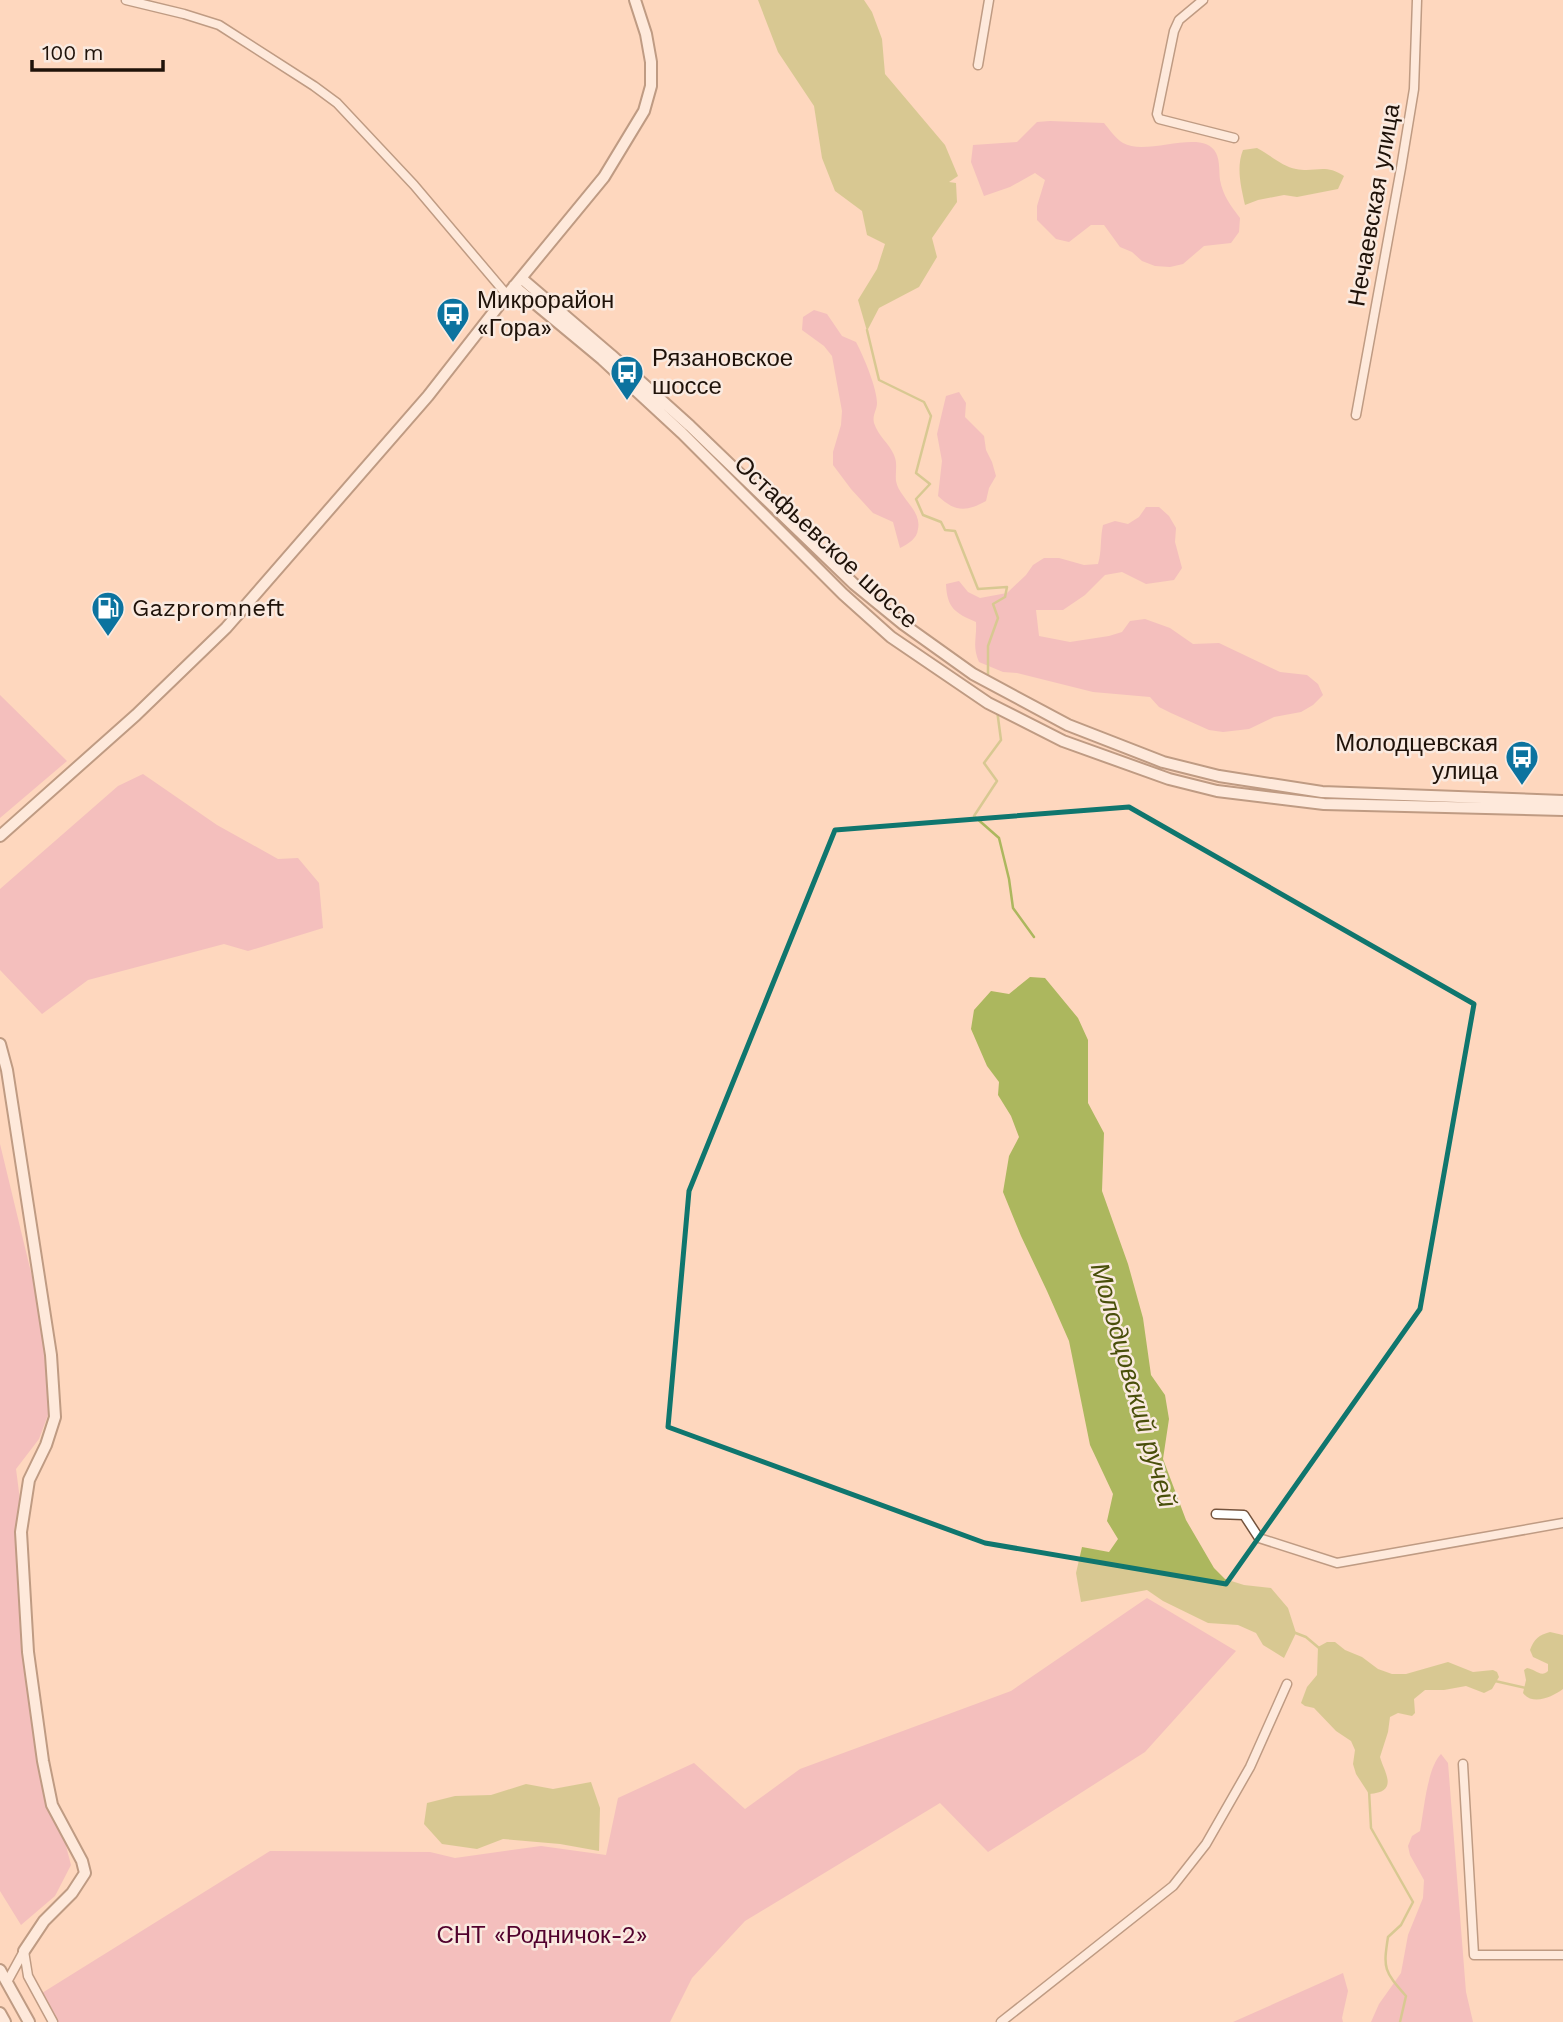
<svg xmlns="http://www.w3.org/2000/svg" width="1563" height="2022" viewBox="0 0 1563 2022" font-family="'Work Sans',sans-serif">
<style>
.green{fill:#e8a2bc}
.water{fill:#acb75e}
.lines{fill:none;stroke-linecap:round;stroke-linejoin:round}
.stream{stroke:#acb75e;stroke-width:2.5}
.street-casing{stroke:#74533d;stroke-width:11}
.secondary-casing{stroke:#74533d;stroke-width:14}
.street{stroke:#fff;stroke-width:8}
.secondary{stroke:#fff;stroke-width:10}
.marked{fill:none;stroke:#0f766e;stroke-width:5;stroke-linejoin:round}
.labels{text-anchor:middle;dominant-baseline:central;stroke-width:5;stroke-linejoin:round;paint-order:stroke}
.street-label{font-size:24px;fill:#1f1209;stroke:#faeae0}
.poi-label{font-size:24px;fill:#1f1209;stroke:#faeae0;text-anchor:start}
.park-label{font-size:24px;fill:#52022e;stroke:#faeae0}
.water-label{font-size:26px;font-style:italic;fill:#494f0a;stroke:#faeae0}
</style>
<rect width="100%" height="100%" fill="#fed7be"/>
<path class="green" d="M 1050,121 L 1104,123 C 1109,129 1116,139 1123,143 C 1147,157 1203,127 1216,153 C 1220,160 1219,173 1220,180 C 1223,196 1231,206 1240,218 L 1239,232 L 1231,243 L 1204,246 L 1183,264 L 1170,267 L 1155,266 L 1142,261 L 1132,252 L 1120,247 L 1104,225 L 1091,225 L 1069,242 L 1056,239 L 1037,220 L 1037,206 L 1045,180 L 1035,173 L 1010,187 L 984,196 L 971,162 L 973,145 L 1017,142 L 1037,122 Z
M 814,310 L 827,314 L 842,336 L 856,342 C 863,355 877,388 877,403 C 877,410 872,415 874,423 C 878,436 889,443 894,455 C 898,464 895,472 896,481 C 899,498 922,510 918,529 C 917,539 908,544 900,548 L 893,522 L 873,513 L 851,489 L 833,465 L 833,452 L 841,425 L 842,411 L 832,356 L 824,346 L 802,330 L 803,317 Z
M 959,392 L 966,403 L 965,417 L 984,436 L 986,450 L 992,462 L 996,476 L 989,488 L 986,501 C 966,512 955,512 938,496 L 942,461 L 937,434 L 946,396 Z
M 1146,507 L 1159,507 L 1169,516 L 1176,528 L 1175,542 L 1182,568 L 1174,580 L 1146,584 L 1122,572 L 1105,575 L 1085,595 L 1063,610 L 1036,610 L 1039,636 L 1070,642 L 1109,636 L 1122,632 L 1130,621 L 1145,619 L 1170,628 L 1193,644 L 1219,643 L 1280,672 L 1307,675 L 1318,684 L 1323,695 L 1313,705 L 1301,712 L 1274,717 L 1249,729 L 1223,732 L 1209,730 L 1171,713 L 1159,707 L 1150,697 L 1093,692 L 1017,673 L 1003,672 L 979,662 C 972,646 977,638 976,622 C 955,613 947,608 946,584 L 959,581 L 968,592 L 980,598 L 1007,593 L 1026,575 L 1033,565 L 1044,558 L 1059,558 L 1084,565 L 1098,564 C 1102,551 1100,538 1103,525 L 1115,521 L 1128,524 L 1139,517 Z
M 0,695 L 67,761 L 0,818 Z
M 143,774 L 217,825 L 278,859 L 298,858 L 319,883 L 323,928 L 248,951 L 224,944 L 88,980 L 42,1014 L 0,970 L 0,889 L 118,786 Z
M 0,1144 L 35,1289 L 48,1379 L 48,1415 L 39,1439 L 16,1469 L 20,1500 L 21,1595 L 44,1795 L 63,1834 L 71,1865 L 55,1896 L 21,1925 L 0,1891 Z
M 1147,1598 L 1236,1651 L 1145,1752 L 988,1852 L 940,1803 L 745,1921 L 692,1978 L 670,2022 L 57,2022 L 42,1993 L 270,1851 L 430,1852 L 455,1858 L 541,1846 L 606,1855 L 618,1798 L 694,1763 L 745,1809 L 800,1769 L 1011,1691 Z
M 1441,1754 L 1448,1763 L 1466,1992 L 1473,2022 L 1371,2022 L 1379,2004 L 1401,1973 L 1408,1935 L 1423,1898 L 1424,1880 L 1410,1855 L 1408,1846 L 1412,1836 L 1420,1831 C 1424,1811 1427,1768 1441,1754 Z
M 1343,1973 L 1348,1991 L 1342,2018 L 1343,2022 L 1233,2022 Z"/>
<path class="water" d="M 758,0 L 864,0 L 872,12 L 882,39 L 885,74 L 945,145 L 958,176 L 949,182 L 956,183 L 957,202 L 932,238 L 937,257 L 919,287 L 879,308 L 867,331 L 858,300 L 877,269 L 885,244 L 867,235 L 862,211 L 835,191 L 822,158 L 814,106 L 778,52 Z
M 1257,148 C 1269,154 1283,167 1296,169 C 1316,173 1324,163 1344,176 L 1338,189 L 1297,197 L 1284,195 L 1258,200 L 1245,205 C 1241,187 1236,167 1243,150 Z
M 1030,977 L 1045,978 L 1078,1018 L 1088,1040 L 1088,1103 L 1104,1133 L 1102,1191 L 1128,1264 L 1143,1318 L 1151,1375 L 1165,1395 L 1169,1419 L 1163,1459 L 1186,1520 L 1214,1568 L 1225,1579 L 1244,1585 L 1271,1588 L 1288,1608 L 1296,1633 L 1284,1658 L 1263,1645 L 1256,1633 L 1238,1625 L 1208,1623 L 1163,1601 L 1147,1590 L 1081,1602 L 1076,1573 L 1082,1547 L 1109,1552 L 1118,1539 L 1107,1521 L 1113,1494 L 1090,1445 L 1069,1341 L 1047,1291 L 1021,1236 L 1003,1192 L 1009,1156 L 1019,1137 L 1011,1116 L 998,1095 L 999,1082 L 987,1066 L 971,1029 L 974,1010 L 991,991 L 1009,994 Z
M 1550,1632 L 1563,1635 L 1563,1689 C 1552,1697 1533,1706 1523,1693 L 1526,1680 L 1524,1670 L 1527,1668 C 1535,1669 1541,1678 1548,1671 L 1548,1664 L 1533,1657 L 1530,1650 C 1534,1639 1539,1635 1550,1632 Z
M 1327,1642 L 1335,1642 L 1345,1650 L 1362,1657 L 1378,1669 L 1392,1674 L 1406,1674 L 1448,1662 L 1473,1672 L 1493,1670 L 1497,1672 L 1499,1677 L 1492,1689 L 1484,1693 L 1466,1686 L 1444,1690 L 1425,1690 L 1414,1699 L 1415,1713 L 1412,1716 L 1398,1713 L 1390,1717 L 1388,1732 L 1380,1757 C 1384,1772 1400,1792 1369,1794 L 1356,1774 L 1353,1764 L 1355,1750 L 1351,1741 L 1336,1731 L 1314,1708 L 1305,1706 L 1301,1703 L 1307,1687 L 1317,1675 L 1318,1647 Z
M 591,1782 L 600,1808 L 599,1851 L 560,1844 L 503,1839 L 477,1849 L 442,1844 L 424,1824 L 427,1803 L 455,1796 L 491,1795 L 526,1784 L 553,1789 Z"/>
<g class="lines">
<path class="stream" d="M 867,330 L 879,380 L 924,402 L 931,416 L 916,473 L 930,484 L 916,499 L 923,515 L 941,522 L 945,530 L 955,531 L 978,589 L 1007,587 L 1005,597 L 993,604 L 998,618 L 988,646 L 988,676 L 987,678
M 997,710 L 1001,740 L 984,763 L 997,781 L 974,816 L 999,838 L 1009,879 L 1013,908 L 1034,937
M 1293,1632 L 1306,1637 L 1319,1648
M 1495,1681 L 1526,1688
M 1369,1790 L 1371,1828 L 1413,1902 L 1401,1925 L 1388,1937 C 1383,1969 1384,1971 1406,1996 L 1400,2022"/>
<defs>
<path id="street" d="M 126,0 L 184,14 L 219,25 L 314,86 L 337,103 L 414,185 L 507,295
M 1203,0 L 1179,20 L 1174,31 L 1157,114 L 1159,119 L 1234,138
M 978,65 L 989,0
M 1356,415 L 1401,168 L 1414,89 L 1417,0
M 1216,1514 L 1244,1515 L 1259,1538 L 1337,1563 L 1563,1523
M 1463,1764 L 1474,1955 L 1563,1955
M 24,1951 L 28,1976 L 53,2022
M 7,1982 L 24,1951
M 1001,2022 L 1173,1886 L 1206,1844 L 1250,1767 L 1287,1684"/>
<path id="secondary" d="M 521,278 L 611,355 L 690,426 L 854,584 L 903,624 L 973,674 L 1068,725 L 1163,762 L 1219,776 L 1322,792 L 1563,801
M 514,286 L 602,359 L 682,433 L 843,594 L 891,637 L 988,703 L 1063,741 L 1169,779 L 1217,791 L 1324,804 L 1563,810
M 0,836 L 136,715 L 226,628 L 428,396 L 507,295 L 604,177 L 644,111 L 651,86 L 651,62 L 646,34 L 635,0
M 0,1044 L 7,1070 L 51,1355 L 55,1417 L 46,1445 L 29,1480 L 21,1532 L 28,1652 L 43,1761 L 52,1805 L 82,1861 L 85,1873 L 72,1893 L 44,1921 L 24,1951
M 0,1970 L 29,2022
M 0,2013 L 5,2022"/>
</defs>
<use href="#street" class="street-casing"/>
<use href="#secondary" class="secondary-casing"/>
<use href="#street" class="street"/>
<use href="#secondary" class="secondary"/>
</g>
<path d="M0 0H1563V2022H0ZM 1129,807 L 1474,1004 L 1420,1309 L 1226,1584 L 985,1543 L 668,1427 L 689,1191 L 835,830 Z" fill="#fed7be" fill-opacity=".55" fill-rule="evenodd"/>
<path class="marked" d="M 1129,807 L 1474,1004 L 1420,1309 L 1226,1584 L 985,1543 L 668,1427 L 689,1191 L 835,830 Z"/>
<defs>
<symbol id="bus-pin" viewBox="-11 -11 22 30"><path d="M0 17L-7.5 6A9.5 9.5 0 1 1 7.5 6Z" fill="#0c739f" stroke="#faeae0"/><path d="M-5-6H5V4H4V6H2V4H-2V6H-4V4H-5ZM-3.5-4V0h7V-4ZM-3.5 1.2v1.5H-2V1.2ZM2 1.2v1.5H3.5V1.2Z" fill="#fff"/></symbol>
<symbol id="fuel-pin" viewBox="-11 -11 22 30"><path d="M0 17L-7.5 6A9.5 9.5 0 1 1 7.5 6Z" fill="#0c739f" stroke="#faeae0"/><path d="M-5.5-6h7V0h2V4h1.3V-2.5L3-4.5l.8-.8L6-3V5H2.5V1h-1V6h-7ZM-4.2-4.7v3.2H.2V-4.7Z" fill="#fff"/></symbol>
</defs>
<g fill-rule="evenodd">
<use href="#bus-pin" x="434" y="295" width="38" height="52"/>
<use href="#bus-pin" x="608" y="353" width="38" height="52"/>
<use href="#fuel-pin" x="89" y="589" width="38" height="52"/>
<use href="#bus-pin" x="1503" y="738" width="38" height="52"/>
</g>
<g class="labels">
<g class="street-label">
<text transform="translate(1374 205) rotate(-80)">Нечаевская улица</text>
<text transform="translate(826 542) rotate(43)">Остафьевское шоссе</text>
</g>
<g class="poi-label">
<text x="477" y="300">Микрорайон<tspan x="477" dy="28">«Гора»</tspan></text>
<text x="652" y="358">Рязановское<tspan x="652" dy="28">шоссе</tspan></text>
<text x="132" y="608">Gazpromneft</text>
<text x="1498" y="743" text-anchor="end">Молодцевская<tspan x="1498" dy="28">улица</tspan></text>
</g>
<g class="park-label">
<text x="542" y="1935">СНТ «Родничок-2»</text>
</g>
<g class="water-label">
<text transform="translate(1134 1385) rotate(74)">Молодцовский ручей</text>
</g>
</g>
<path d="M32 60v10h131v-10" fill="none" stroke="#1f1209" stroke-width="3.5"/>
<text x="42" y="60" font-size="21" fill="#1f1209" stroke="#faeae0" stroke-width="5" paint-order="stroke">100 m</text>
</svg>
